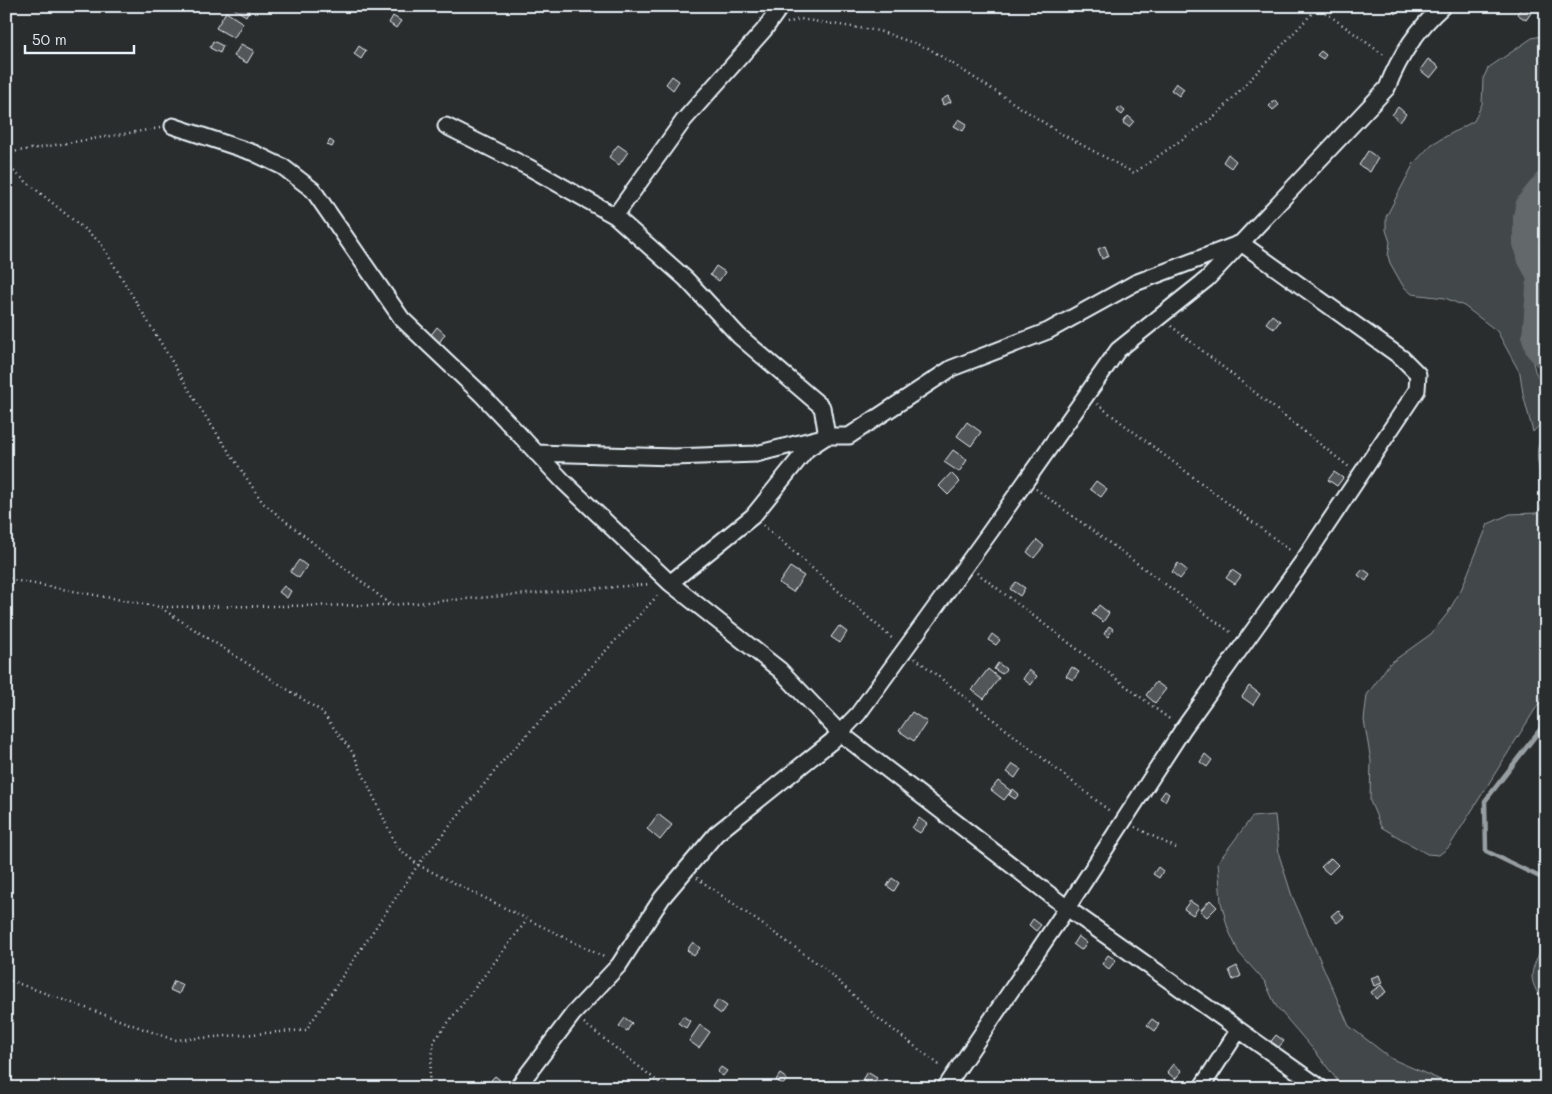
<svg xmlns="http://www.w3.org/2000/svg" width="1552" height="1094" viewBox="0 0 1552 1094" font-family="Mali,sans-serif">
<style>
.green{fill:#424648;stroke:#959ca0}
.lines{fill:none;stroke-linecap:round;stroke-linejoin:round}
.stream{stroke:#989fa3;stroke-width:4.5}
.river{stroke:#63686b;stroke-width:26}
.building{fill:#535759;stroke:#e8f1f8}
.street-casing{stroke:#e8f1f8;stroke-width:19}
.path{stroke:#e8f1f8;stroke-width:2.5;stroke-dasharray:1 4;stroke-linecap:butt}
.street{stroke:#2a2d2e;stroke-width:15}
</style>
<rect width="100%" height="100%" fill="#2a2d2e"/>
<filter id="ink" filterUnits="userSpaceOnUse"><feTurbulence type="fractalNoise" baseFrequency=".02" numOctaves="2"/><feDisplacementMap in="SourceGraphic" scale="10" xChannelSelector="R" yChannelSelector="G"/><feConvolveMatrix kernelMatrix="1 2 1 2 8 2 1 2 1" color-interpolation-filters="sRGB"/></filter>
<g filter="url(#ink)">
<path class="green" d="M 1546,35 L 1546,171 L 1529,194 L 1521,213 L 1517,247 L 1521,259 L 1531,277 L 1531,292 L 1526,305 L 1531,325 L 1529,345 L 1535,371 L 1546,392 L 1546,418 L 1533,432 L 1523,394 L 1520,373 L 1497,331 L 1464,306 L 1445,298 L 1412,294 L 1403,286 L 1390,263 L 1388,256 L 1390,242 L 1386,230 L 1386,217 L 1414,163 L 1432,144 L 1474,121 L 1482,104 L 1483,79 L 1488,68 L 1532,38 Z
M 1546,433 L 1546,692 L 1449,847 L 1439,855 L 1427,854 L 1381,827 L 1370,801 L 1371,761 L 1364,720 L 1367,695 L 1389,664 L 1431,634 L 1447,614 L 1461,590 L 1488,524 L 1510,514 L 1537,513 C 1539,510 1542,506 1543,502 C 1548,484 1526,451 1546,433 Z
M 1275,815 L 1279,855 L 1292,896 L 1349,1026 L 1392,1059 L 1459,1088 L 1343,1088 L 1318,1055 L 1276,1006 L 1265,982 L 1239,953 L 1228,929 L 1221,902 L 1218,862 L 1252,817 Z
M 1543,946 L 1546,946 L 1546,1008 C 1529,978 1527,978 1543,946 Z"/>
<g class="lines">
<path class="stream" d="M 1546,722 L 1485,801 L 1486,851 L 1546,880"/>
<path class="river" d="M 1546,183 L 1529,204 L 1526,217 L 1526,243 L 1529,256 L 1540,276 L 1535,338 L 1538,348 L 1546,357"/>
</g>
<path class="building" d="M 230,6 L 251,6 L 246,16 Z
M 1388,6 L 1403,6 L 1395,14 Z
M 1522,7 L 1531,13 L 1526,20 L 1517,14 Z
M 226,12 L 243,23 L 234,38 L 216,28 Z
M 393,16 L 401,21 L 396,28 L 389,23 Z
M 213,41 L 223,46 L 220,53 L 210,48 Z
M 241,44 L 254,51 L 247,63 L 234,56 Z
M 359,46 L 366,51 L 361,59 L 354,54 Z
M 1321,51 L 1326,55 L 1323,59 L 1317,55 Z
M 1428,59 L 1439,67 L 1430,78 L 1420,70 Z
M 672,76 L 679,81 L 673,90 L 666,84 Z
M 1176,83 L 1184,89 L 1179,96 L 1171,90 Z
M 948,96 L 951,102 L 943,105 L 941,100 Z
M 1275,100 L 1279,105 L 1273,110 L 1269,106 Z
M 1120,107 L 1125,111 L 1122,115 L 1117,111 Z
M 1398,107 L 1406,114 L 1400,122 L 1392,115 Z
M 1128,116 L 1134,121 L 1129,127 L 1123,123 Z
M 959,119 L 967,124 L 963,131 L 954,126 Z
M 330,140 L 334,143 L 332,147 L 327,145 Z
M 618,145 L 628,152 L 619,165 L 609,157 Z
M 1368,151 L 1378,158 L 1370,172 L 1359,165 Z
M 1228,154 L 1236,161 L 1231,168 L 1223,162 Z
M 1105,246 L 1109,256 L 1102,259 L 1098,249 Z
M 716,266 L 725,272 L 719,281 L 710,275 Z
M 1272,315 L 1280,321 L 1274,329 L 1266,323 Z
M 437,327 L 445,334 L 439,343 L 430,336 Z
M 967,422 L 981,432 L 971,446 L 957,436 Z
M 953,450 L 967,460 L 959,472 L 944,462 Z
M 1334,472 L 1343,478 L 1337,486 L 1328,480 Z
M 951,473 L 960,482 L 948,495 L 939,486 Z
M 1096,481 L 1107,489 L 1101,497 L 1090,489 Z
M 1037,540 L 1044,546 L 1034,558 L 1027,552 Z
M 299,560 L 307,566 L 299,578 L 290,572 Z
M 1178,563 L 1187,570 L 1180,579 L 1172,572 Z
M 790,567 L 804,576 L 793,592 L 779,583 Z
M 1363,569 L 1370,574 L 1366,581 L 1358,575 Z
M 1232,570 L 1241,576 L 1235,584 L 1226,578 Z
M 1016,582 L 1025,588 L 1020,596 L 1010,589 Z
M 284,586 L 291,591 L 287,598 L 279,592 Z
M 1099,605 L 1109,613 L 1103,622 L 1092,614 Z
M 839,626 L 847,632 L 840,643 L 831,637 Z
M 1109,626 L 1113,629 L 1108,637 L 1104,634 Z
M 992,634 L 1000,640 L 996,645 L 988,640 Z
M 998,663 L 1006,669 L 1002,674 L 994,669 Z
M 1072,667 L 1079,672 L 1073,680 L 1066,676 Z
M 988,669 L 999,678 L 984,699 L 972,690 Z
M 1029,670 L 1037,676 L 1031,685 L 1023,679 Z
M 1156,682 L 1166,689 L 1155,703 L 1146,695 Z
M 1249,686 L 1260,694 L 1253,705 L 1242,697 Z
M 912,712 L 927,722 L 914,741 L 899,731 Z
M 1205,754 L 1212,760 L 1207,767 L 1200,762 Z
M 1013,764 L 1021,769 L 1015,778 L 1007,772 Z
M 998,781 L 1011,791 L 1004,800 L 991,790 Z
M 1013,789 L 1019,794 L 1015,799 L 1009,795 Z
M 1165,791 L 1169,794 L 1165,801 L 1160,798 Z
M 658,814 L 672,825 L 660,840 L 647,829 Z
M 919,818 L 927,824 L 920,833 L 912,828 Z
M 1331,858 L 1338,865 L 1329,874 L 1321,867 Z
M 1158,867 L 1163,871 L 1159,878 L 1153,874 Z
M 892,878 L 899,883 L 894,891 L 887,886 Z
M 1210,900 L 1217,907 L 1207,917 L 1200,911 Z
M 1190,901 L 1199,907 L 1193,915 L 1184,909 Z
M 1338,910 L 1344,917 L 1337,923 L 1331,916 Z
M 1033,919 L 1041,925 L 1036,931 L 1029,925 Z
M 1078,936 L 1087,943 L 1081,950 L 1073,944 Z
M 693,942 L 700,948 L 694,956 L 687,950 Z
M 1108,955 L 1116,960 L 1109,969 L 1102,964 Z
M 1237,966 L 1241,976 L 1233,980 L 1229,970 Z
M 1379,975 L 1382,983 L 1374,986 L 1371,978 Z
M 174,981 L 183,985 L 179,994 L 170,990 Z
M 1381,985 L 1386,992 L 1376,999 L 1371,992 Z
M 718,1000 L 727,1006 L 721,1014 L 713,1008 Z
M 683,1016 L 690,1021 L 686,1028 L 678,1023 Z
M 625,1018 L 632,1023 L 627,1031 L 619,1026 Z
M 1152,1019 L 1159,1024 L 1155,1031 L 1147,1025 Z
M 700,1025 L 710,1032 L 699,1048 L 689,1041 Z
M 1276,1035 L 1284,1041 L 1277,1049 L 1269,1044 Z
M 1173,1064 L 1182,1071 L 1175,1079 L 1167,1072 Z
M 721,1067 L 727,1071 L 723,1076 L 717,1072 Z
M 867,1072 L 877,1078 L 872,1086 L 862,1080 Z
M 780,1074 L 787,1079 L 783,1085 L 776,1080 Z
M 495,1076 L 500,1080 L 496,1084 L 491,1080 Z"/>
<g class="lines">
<defs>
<path id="street" d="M 173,126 L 254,153 L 283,167 L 313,190 L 402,319 L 481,394 L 564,482 L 670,583 L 780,670 L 840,733 L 1067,908 L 1321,1088
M 446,126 L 530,168 L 615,216 L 686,279 L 739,336 L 822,407 L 827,436 L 756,454 L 674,457 L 536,453
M 615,216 L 684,120 L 764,30 L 781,6
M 670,583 L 753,516 L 807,449 L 827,436 L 849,436 L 952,368 L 1048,331 L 1135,283 L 1241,243 L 1402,358 L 1418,374 L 1417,390 L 1303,561 L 1183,729 L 1067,908 L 945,1088
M 517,1088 L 573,1014 L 619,965 L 662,898 L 716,834 L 832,741 L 858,714 L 990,532 L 1118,350 L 1207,279 L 1387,88 C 1399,57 1418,28 1443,6
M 1201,1088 L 1238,1031"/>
</defs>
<use href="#street" class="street-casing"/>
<path class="path" d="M 787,23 L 800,19 L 879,31 L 928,48 L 1060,133 L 1134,173 L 1217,115 L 1318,7 L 1385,56
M 6,153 L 160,128
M 6,165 L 100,242 L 200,408 L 263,503 L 391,605
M 1171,326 L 1349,467
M 1097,404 L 1292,552
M 1036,489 L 1233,634
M 763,525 L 894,640
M 977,573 L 1172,721
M 6,575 L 13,580 L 160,607 L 391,605 L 651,584
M 161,608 L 321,711 L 353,753 L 397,847 L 418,865 L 606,958
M 915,658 L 1111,812
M 1135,827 L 1178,849
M 697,878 L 824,968 L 879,1019 L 942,1067
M 6,979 L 174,1040 L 306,1030 L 418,865 L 508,755 L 660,593
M 584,1023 L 666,1088
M 965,1083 L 972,1088
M 428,1088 L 434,1041 L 527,920"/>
<use href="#street" class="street"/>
</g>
</g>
<rect width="1552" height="1094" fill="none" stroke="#2a2d2e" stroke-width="25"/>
<rect x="12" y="12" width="1527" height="1069" fill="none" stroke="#e8f1f8" stroke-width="2" filter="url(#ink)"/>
<path d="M25 45v8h109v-8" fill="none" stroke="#e8f1f8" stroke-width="2.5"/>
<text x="32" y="45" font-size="15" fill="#e8f1f8" stroke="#2a2d2e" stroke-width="4" paint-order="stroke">50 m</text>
</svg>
